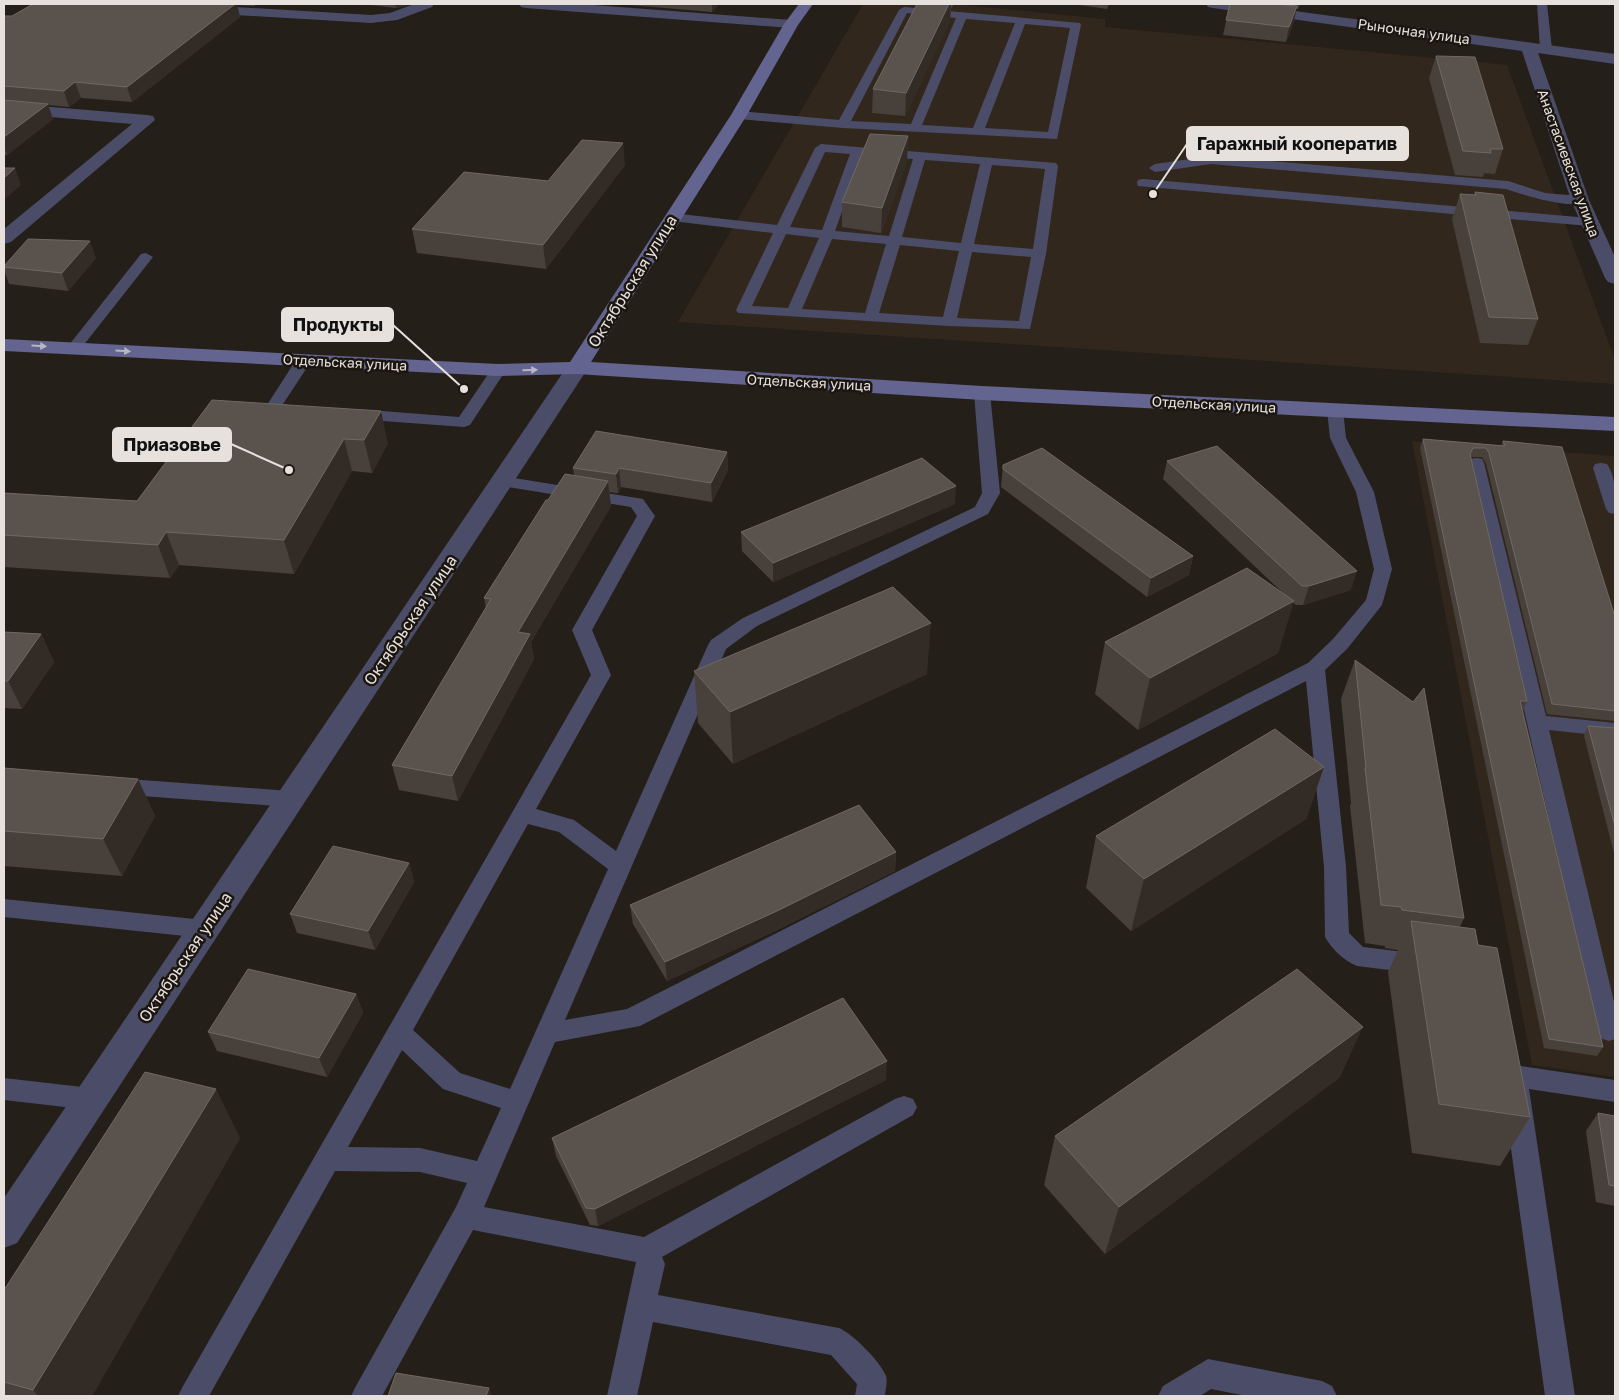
<svg xmlns="http://www.w3.org/2000/svg" width="1619" height="1400" viewBox="0 0 1619 1400" font-family="'Golos Text',sans-serif">
<style>
.built{fill:#32271d}
.lines{fill:none;stroke-linecap:round;stroke-linejoin:round}
.lane{fill:#4b4d68;fill-rule:evenodd}
.street{fill:#4b4d68;fill-rule:evenodd}
.secondary{fill:#636590;fill-rule:evenodd}
.wall{fill:#48413b}
.shaded-wall{fill:#332c26}
.building{fill:#59524d;stroke:#6f6963}
.oneway{fill:#b8b6c2}
.labels{text-anchor:middle;dominant-baseline:central;stroke-width:5;stroke-linejoin:round;paint-order:stroke}
.far-street-label{font-size:14px;fill:#e6e1dd;stroke:#1c1610}
.street-label{font-size:16px;fill:#e6e1dd;stroke:#1c1610}
.leader{fill:none;stroke:#e6e1dd;stroke-width:2}
.callout-dot{fill:#e6e1dd;stroke:#1c1610;stroke-width:2}
.callout{fill:#e6e1dd;stroke:#e6e1dd;stroke-width:2}
.callout-label{font-size:18px;text-anchor:middle;font-weight:bold;fill:#111}
</style>
<rect width="100%" height="100%" fill="#251f19"/>
<path class="built" d="M 863,4 L 953,4 L 1105,19 L 1105,27 L 1507,65 L 1615,360 L 1615,384 L 678,322 Z
M 1412,441 L 1615,456 L 1615,1077 L 1532,1065 Z"/>
<g class="lines">
<path class="lane" d="M 1537,4 L 1547,4 L 1552,49 L 1546,52 L 1540,49 Z
M 904,7 L 1080,23 L 1081,25 L 1057,139 L 843,128 L 739,119 L 733,115 L 739,111 L 839,120 L 899,10 ZM 907,13 L 956,18 L 911,124 L 851,121 ZM 966,19 L 1015,23 L 973,128 L 922,125 ZM 1025,24 L 1070,28 L 1048,132 L 985,128 Z
M 821,144 L 1056,163 L 1058,166 L 1046,254 L 1030,329 L 949,326 L 738,313 L 736,310 L 773,233 L 672,221 L 665,217 L 672,213 L 777,225 L 815,148 ZM 825,152 L 850,154 L 822,230 L 790,227 ZM 862,155 L 913,159 L 889,236 L 835,231 ZM 925,160 L 980,164 L 961,243 L 902,237 ZM 992,165 L 1045,169 L 1033,249 L 974,244 ZM 786,234 L 819,238 L 788,308 L 752,306 ZM 832,239 L 886,244 L 865,313 L 802,309 ZM 900,245 L 959,251 L 943,317 L 879,313 ZM 972,252 L 1031,257 L 1019,321 L 957,318 Z
M 1211,156 L 1508,181 L 1545,193 L 1580,196 L 1587,200 C 1576,212 1521,194 1506,189 L 1211,164 L 1155,172 L 1149,168 L 1155,164 Z
M 1143,179 L 1589,218 L 1596,222 L 1589,226 L 1138,186 L 1137,183 L 1138,180 Z
M 146,253 L 153,257 L 79,351 L 69,351 L 66,348 L 69,345 L 141,254 Z
M 304,355 L 309,357 L 312,360 L 283,404 L 300,407 L 302,410 L 300,413 L 294,415 L 267,411 L 265,408 L 296,360 L 299,357 Z
M 498,365 L 503,367 L 506,370 L 470,425 L 464,427 L 356,419 L 350,417 L 348,414 L 350,411 L 356,409 L 459,417 L 493,367 Z
M 982,388 L 988,390 L 990,393 L 1000,493 L 988,514 L 757,626 L 726,649 L 565,1020 L 627,1009 L 1308,663 L 1333,639 L 1366,600 L 1374,569 L 1356,492 L 1330,438 L 1327,410 L 1329,407 L 1341,407 L 1343,410 L 1346,438 L 1374,492 L 1392,569 L 1382,605 L 1347,649 L 1325,670 L 1346,867 L 1349,933 L 1363,947 L 1421,954 L 1429,957 L 1433,964 L 1429,971 L 1421,974 L 1357,966 C 1344,961 1332,949 1325,937 L 1324,867 L 1306,681 L 640,1026 L 555,1042 L 484,1207 L 644,1237 L 895,1099 L 904,1096 L 913,1099 L 917,1107 L 913,1115 L 662,1257 L 665,1264 L 658,1295 L 839,1328 C 853,1334 880,1361 886,1376 C 888,1382 885,1390 885,1396 L 855,1396 L 857,1384 L 831,1355 L 653,1322 L 637,1396 L 607,1396 L 636,1262 L 473,1230 L 382,1396 L 351,1396 L 356,1386 L 456,1207 L 467,1183 L 420,1172 L 335,1171 L 209,1396 L 178,1396 L 183,1386 L 591,675 L 572,630 L 637,516 L 631,507 L 496,485 L 494,481 L 496,477 L 502,476 L 637,498 L 643,499 L 655,516 L 592,630 L 611,675 L 536,809 L 574,820 L 616,851 L 708,645 L 711,640 L 743,618 L 975,507 L 982,493 L 974,393 L 976,390 ZM 528,824 L 559,832 L 608,869 L 510,1089 L 460,1073 L 413,1030 ZM 402,1050 L 443,1089 L 501,1108 L 477,1161 L 420,1148 L 348,1147 Z
M 1476,458 L 1482,459 L 1484,463 L 1546,716 L 1615,723 L 1615,737 L 1549,730 L 1615,1006 L 1615,1039 L 1609,1041 L 1600,1038 L 1597,1031 L 1468,463 L 1470,459 Z
M 1601,463 L 1607,464 C 1617,479 1615,497 1615,514 L 1609,513 L 1606,509 L 1593,468 L 1595,464 Z
M 115,778 L 290,791 L 298,793 L 301,799 L 298,805 L 290,807 L 115,794 L 108,792 L 104,786 L 108,780 Z
M 4,899 L 204,920 L 212,922 L 216,929 L 212,936 L 204,938 L 4,917 Z
M 1514,1065 L 1615,1080 L 1615,1102 L 1529,1089 L 1575,1396 L 1545,1396 L 1501,1076 L 1505,1068 Z
M 4,1078 L 91,1088 L 100,1091 L 104,1099 L 100,1107 L 91,1110 L 4,1100 Z
M 1208,1359 L 1322,1381 L 1332,1386 L 1337,1396 L 1247,1396 L 1211,1389 L 1200,1396 L 1158,1396 L 1163,1386 Z"/>
<path class="street" d="M 414,4 L 434,4 L 432,7 L 397,20 L 371,23 L 202,13 L 197,12 L 195,9 L 197,6 L 202,5 L 371,15 L 390,13 Z
M 519,4 L 580,4 L 791,20 L 796,21 L 798,24 L 796,27 L 791,28 L 526,8 L 521,7 Z
M 1206,4 L 1243,4 L 1615,54 L 1615,64 L 1538,53 L 1589,200 L 1615,257 L 1615,284 L 1608,282 L 1605,278 L 1571,200 L 1522,51 L 1213,8 L 1208,7 Z
M 4,103 L 147,115 L 153,116 L 155,120 L 11,242 L 4,244 L 4,229 L 132,124 L 4,113 Z
M 577,362 L 585,363 L 588,368 L 17,1243 L 4,1248 L 4,1198 L 566,368 L 569,363 Z"/>
<path class="secondary" d="M 799,4 L 813,4 L 798,25 L 747,115 L 591,362 L 982,386 L 1615,417 L 1615,431 L 982,400 L 577,374 L 498,376 L 4,351 L 4,339 L 498,364 L 570,362 L 731,115 L 784,24 Z"/>
</g>
<path class="wall" d="M 33,4 L 257,4 L 254,6 L 237,5 L 240,17 L 132,102 L 81,98 L 69,107 L 48,105 L 53,119 L 7,155 L 4,155 L 4,16 L 12,16 Z
M 362,4 L 409,4 L 408,5 L 396,8 Z
M 618,4 L 719,4 L 712,12 Z
M 917,4 L 954,4 L 951,9 L 950,20 L 905,116 L 872,113 L 873,89 Z
M 1072,4 L 1109,4 L 1107,9 Z
M 1230,4 L 1300,4 L 1298,9 L 1296,9 L 1294,21 L 1286,42 L 1223,35 Z
M 1436,56 L 1503,149 L 1495,174 L 1484,173 L 1483,177 L 1455,175 L 1429,78 Z
M 908,136 L 907,160 L 881,233 L 842,227 L 842,202 Z
M 625,165 L 546,269 L 417,253 L 412,229 Z
M 1475,192 L 1538,319 L 1528,345 L 1480,343 L 1452,219 L 1460,194 L 1474,195 Z
M 96,258 L 68,291 L 9,284 L 4,270 L 4,266 Z
M 212,400 L 388,443 L 372,473 L 352,471 L 294,574 L 179,565 L 170,578 L 4,567 L 4,493 L 137,501 Z
M 1423,439 L 1501,446 L 1503,441 L 1615,617 L 1615,721 L 1547,714 L 1486,463 L 1482,457 L 1470,457 L 1527,701 L 1523,711 L 1603,1047 L 1597,1056 L 1544,1048 L 1420,448 Z
M 727,452 L 728,470 L 712,502 L 621,487 L 618,493 L 609,492 L 611,506 L 531,642 L 534,659 L 458,801 L 399,790 L 392,765 L 486,608 L 484,598 L 548,500 L 574,476 L 573,468 Z
M 1167,461 L 1351,590 L 1303,605 L 1296,605 L 1293,603 L 1278,653 L 1138,730 L 1095,694 L 1105,642 L 1285,595 L 1163,479 Z
M 1003,465 L 1193,556 L 1189,575 L 1147,597 L 1001,487 Z
M 955,504 L 773,582 L 742,551 L 741,532 Z
M 4,632 L 41,634 L 54,662 L 22,709 L 4,708 Z
M 1355,660 L 1464,918 L 1460,927 L 1478,945 L 1530,1117 L 1500,1166 L 1412,1153 L 1388,972 L 1398,950 L 1385,948 L 1385,946 L 1365,943 L 1350,806 L 1351,803 L 1341,699 Z
M 694,671 L 927,674 L 733,764 L 698,723 Z
M 1588,726 L 1615,728 L 1615,857 L 1584,736 Z
M 1324,767 L 1306,819 L 1131,931 L 1086,888 L 1096,836 Z
M 4,768 L 138,779 L 155,816 L 122,876 L 4,866 Z
M 896,852 L 895,871 L 777,930 L 667,981 L 633,924 L 630,905 Z
M 409,863 L 414,882 L 375,950 L 297,933 L 290,914 Z
M 356,994 L 363,1013 L 327,1077 L 217,1051 L 208,1032 Z
M 1340,1077 L 1105,1254 L 1044,1185 L 1055,1136 Z
M 886,1080 L 598,1226 L 590,1225 L 556,1156 L 552,1138 Z
M 1598,1113 L 1615,1116 L 1615,1206 L 1596,1202 L 1586,1131 Z
M 240,1138 L 92,1396 L 4,1396 L 4,1290 Z"/>
<path class="shaded-wall" d="M 235,4 L 237,4 L 240,17 L 132,102 L 127,87 Z
M 395,4 L 409,4 L 408,5 L 396,8 Z
M 712,4 L 719,4 L 712,12 Z
M 949,4 L 951,4 L 950,20 L 905,116 L 906,93 Z
M 1297,6 L 1294,21 L 1286,42 L 1289,27 Z
M 75,82 L 81,98 L 69,107 L 64,91 Z
M 48,104 L 53,119 L 7,155 L 4,147 L 4,137 Z
M 908,136 L 907,160 L 881,233 L 882,208 Z
M 623,143 L 625,165 L 546,269 L 543,245 Z
M 15,168 L 21,185 L 4,200 L 4,178 Z
M 90,241 L 96,258 L 68,291 L 62,273 Z
M 381,411 L 388,443 L 372,473 L 364,440 Z
M 344,439 L 352,471 L 294,574 L 284,540 Z
M 727,452 L 728,470 L 712,502 L 711,483 Z
M 619,468 L 621,487 L 618,493 L 616,474 Z
M 608,481 L 611,506 L 531,642 L 534,659 L 458,801 L 452,776 L 518,632 Z
M 956,486 L 955,504 L 773,582 L 773,563 Z
M 166,532 L 179,565 L 170,578 L 158,545 Z
M 1193,556 L 1189,575 L 1147,597 L 1151,578 Z
M 1357,571 L 1351,590 L 1303,605 L 1309,586 Z
M 1294,601 L 1278,653 L 1138,730 L 1150,678 Z
M 931,623 L 927,674 L 733,764 L 730,712 Z
M 41,634 L 54,662 L 22,709 L 8,681 Z
M 1324,767 L 1306,819 L 1131,931 L 1144,879 Z
M 138,779 L 155,816 L 122,876 L 103,839 Z
M 896,852 L 895,871 L 777,930 L 667,981 L 665,962 Z
M 409,863 L 414,882 L 375,950 L 368,931 Z
M 356,994 L 363,1013 L 327,1077 L 319,1058 Z
M 1363,1027 L 1340,1077 L 1105,1254 L 1119,1207 Z
M 887,1061 L 886,1080 L 598,1226 L 595,1209 Z
M 216,1089 L 240,1138 L 92,1396 L 38,1396 L 33,1390 Z
M 489,1388 L 492,1396 L 486,1396 Z"/>
<path class="building" d="M 33,4 L 235,4 L 127,87 L 75,82 L 64,91 L 4,86 L 4,16 L 12,16 Z
M 917,4 L 949,4 L 906,93 L 873,89 Z
M 1230,4 L 1277,4 L 1297,6 L 1289,27 L 1226,20 Z
M 1436,56 L 1475,57 L 1503,149 L 1490,149 L 1491,153 L 1463,151 Z
M 4,100 L 48,104 L 4,137 Z
M 870,134 L 908,136 L 882,208 L 842,202 Z
M 582,140 L 623,143 L 543,245 L 412,229 L 464,172 L 548,181 Z
M 4,168 L 15,168 L 4,178 Z
M 1475,192 L 1503,195 L 1538,319 L 1489,317 L 1460,194 L 1476,195 Z
M 28,239 L 90,241 L 62,273 L 4,267 L 4,266 Z
M 212,400 L 381,411 L 364,440 L 344,439 L 284,540 L 166,532 L 158,545 L 4,535 L 4,493 L 137,501 Z
M 596,431 L 727,452 L 711,483 L 619,468 L 616,474 L 573,468 Z
M 1423,439 L 1505,446 L 1503,441 L 1562,447 L 1615,617 L 1615,711 L 1552,704 L 1489,453 L 1486,448 L 1473,448 L 1470,454 L 1527,701 L 1520,701 L 1603,1047 L 1549,1039 Z
M 1217,446 L 1357,571 L 1309,586 L 1302,586 L 1167,461 Z
M 1042,448 L 1193,556 L 1151,578 L 1003,469 L 1003,465 Z
M 922,458 L 956,486 L 773,563 L 741,532 Z
M 565,474 L 608,481 L 518,632 L 530,634 L 452,776 L 392,765 L 491,599 L 484,598 L 546,500 L 548,500 Z
M 1247,568 L 1294,601 L 1150,678 L 1105,642 Z
M 893,587 L 931,623 L 730,712 L 694,671 Z
M 4,632 L 41,634 L 8,681 L 4,681 Z
M 1355,660 L 1413,702 L 1424,688 L 1464,918 L 1402,910 L 1401,907 L 1381,905 L 1365,768 L 1366,768 Z
M 1588,726 L 1615,728 L 1615,826 Z
M 1275,729 L 1324,767 L 1144,879 L 1096,836 Z
M 4,768 L 138,779 L 103,839 L 4,831 Z
M 859,805 L 896,852 L 777,911 L 665,962 L 630,905 Z
M 333,846 L 409,863 L 368,931 L 290,914 Z
M 1411,921 L 1475,929 L 1478,945 L 1497,948 L 1530,1117 L 1439,1104 Z
M 248,969 L 356,994 L 319,1058 L 208,1032 Z
M 1297,969 L 1363,1027 L 1119,1207 L 1055,1136 Z
M 843,998 L 887,1061 L 595,1209 L 586,1208 L 552,1138 Z
M 145,1072 L 216,1089 L 33,1390 L 4,1382 L 4,1290 Z
M 1598,1113 L 1615,1116 L 1615,1186 L 1609,1185 Z
M 396,1373 L 489,1388 L 486,1396 L 388,1396 Z"/>
<defs><path id="oneway-solid" d="M-6-.8H1V-3.2L6.5 0L1 3.2V.8H-6Z" transform="scale(1.25)"/></defs>
<g class="oneway">
<use href="#oneway-solid" transform="translate(39 346) rotate(3)"/>
<use href="#oneway-solid" transform="translate(123 351) rotate(3)"/>
<use href="#oneway-solid" transform="translate(530 370) rotate(-1)"/>
</g>
<g class="labels">
<g class="far-street-label">
<text transform="translate(1414 31) rotate(8)">Рыночная улица</text>
<text transform="translate(1569 163) rotate(70)">Анастасиевская улица</text>
<text transform="translate(345 362) rotate(3)">Отдельская улица</text>
<text transform="translate(809 382) rotate(3)">Отдельская улица</text>
<text transform="translate(1214 404) rotate(3)">Отдельская улица</text>
</g>
<g class="street-label">
<text transform="translate(632 281) rotate(-58)">Октябрьская улица</text>
<text transform="translate(410 620) rotate(-56)">Октябрьская улица</text>
<text transform="translate(185 957) rotate(-56)">Октябрьская улица</text>
</g>
</g>
<path class="leader" d="M1153 194L1187 144M464 389L393 325M289 470L231 444"/>
<g class="callout-dot">
<circle cx="1153" cy="194" r="5"/>
<circle cx="464" cy="389" r="5"/>
<circle cx="289" cy="470" r="5"/>
</g>
<g class="callout">
<rect x="1187" y="127" width="221" height="33" rx="5"/>
<rect x="282" y="308" width="111" height="33" rx="5"/>
<rect x="113" y="428" width="118" height="33" rx="5"/>
</g>
<g class="callout-label">
<text x="1297" y="150">Гаражный кооператив</text>
<text x="338" y="331">Продукты</text>
<text x="172" y="451">Приазовье</text>
</g>
<rect width="1619" height="1400" fill="none" stroke="#e6e1dd" stroke-width="10"/>
</svg>
